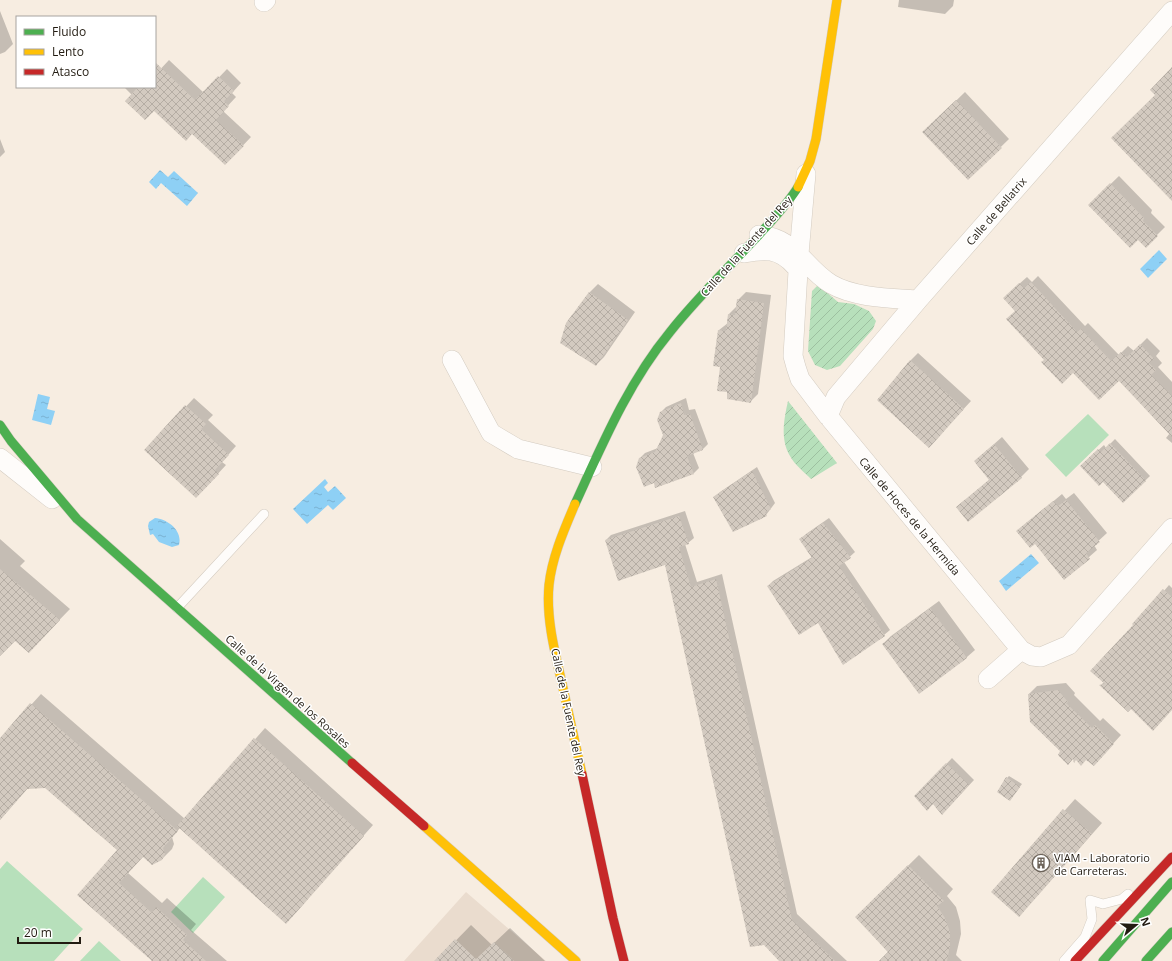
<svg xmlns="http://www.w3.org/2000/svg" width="1172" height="961" viewBox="0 0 1172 961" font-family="'Open Sans',sans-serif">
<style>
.commercial{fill:#eadcce}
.green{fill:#b7e0bb}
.garden{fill:url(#garden-furrows)}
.water{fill:url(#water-ripples)}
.shadow{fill:#0003}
.building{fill:url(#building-cross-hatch)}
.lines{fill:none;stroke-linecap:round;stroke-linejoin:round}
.lane-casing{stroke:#d3cbc0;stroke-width:10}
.street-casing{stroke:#d3cbc0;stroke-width:20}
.fast-casing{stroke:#d3cbc0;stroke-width:10}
.slow-casing{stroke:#d3cbc0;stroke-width:10}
.jam-casing{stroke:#d3cbc0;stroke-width:10}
.lane{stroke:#fefcfa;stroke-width:9}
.street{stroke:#fefcfa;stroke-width:19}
.fast{stroke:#4caf50;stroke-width:9}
.slow{stroke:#ffc107;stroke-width:9}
.jam{stroke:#c62828;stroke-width:9}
.labels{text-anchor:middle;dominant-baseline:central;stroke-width:3;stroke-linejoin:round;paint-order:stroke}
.street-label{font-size:11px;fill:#221b11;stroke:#fff}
.poi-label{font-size:11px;fill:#221b11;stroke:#fff;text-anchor:start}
</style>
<defs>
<pattern id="garden-furrows" width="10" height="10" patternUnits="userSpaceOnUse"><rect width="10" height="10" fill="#b7e0bb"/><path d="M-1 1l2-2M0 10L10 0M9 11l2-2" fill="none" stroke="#9dc0a0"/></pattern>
<pattern id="water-ripples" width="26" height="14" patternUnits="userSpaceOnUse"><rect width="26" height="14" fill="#8ed0f5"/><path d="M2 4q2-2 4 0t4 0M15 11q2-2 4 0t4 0" fill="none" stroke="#7ab2d1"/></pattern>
<pattern id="building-cross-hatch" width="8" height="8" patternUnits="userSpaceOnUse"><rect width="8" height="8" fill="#d3cac0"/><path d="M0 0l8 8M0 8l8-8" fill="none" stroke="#b5ada4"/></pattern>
</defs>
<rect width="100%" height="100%" fill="#f7ede1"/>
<path class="commercial" d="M 466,892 L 546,961 L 404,961 Z"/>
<path class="green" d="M 1088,414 L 1109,435 L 1066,477 L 1045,455 Z
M 7,861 L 83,929 L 54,961 L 0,961 L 0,869 Z
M 203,877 L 225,897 L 193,933 L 171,912 Z
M 99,941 L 121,961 L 80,961 Z"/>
<path class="garden" d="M 818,285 L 838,302 L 854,304 L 869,311 L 876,321 L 873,329 L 840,366 L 827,370 L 815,365 L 808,351 L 812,291 Z
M 788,401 L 837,463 L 811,479 C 805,473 794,464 790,456 C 780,439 784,419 788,401 Z"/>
<path class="water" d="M 160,170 L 168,177 L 174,171 L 198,193 L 187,206 L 161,183 L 156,189 L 149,182 Z
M 1159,250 L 1167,259 L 1148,278 L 1140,269 Z
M 38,394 L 50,397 L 47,409 L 55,411 L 51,425 L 32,420 Z
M 325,479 L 328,483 L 324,487 L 328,492 L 335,486 L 346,498 L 333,510 L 328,505 L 307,524 L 293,509 Z
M 155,518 C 167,519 183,530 179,545 L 172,547 L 159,542 L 153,534 L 150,535 L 148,526 L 149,522 Z
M 1031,554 L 1039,563 L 1006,591 L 999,581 Z"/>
<path class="shadow" d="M 899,0 L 954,0 L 953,6 L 945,14 L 898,7 Z
M 0,11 L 13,44 L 5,52 L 0,54 Z
M 169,60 L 204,93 L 227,69 L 241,83 L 232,93 L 236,97 L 223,111 L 251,137 L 233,156 L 154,110 L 132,95 L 125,88 L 126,87 L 155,87 L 155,75 Z
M 965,92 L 1009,139 L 968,179 L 924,132 Z
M 0,139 L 5,152 L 0,157 Z
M 1119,176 L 1152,210 L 1151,213 L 1165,227 L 1146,246 L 1138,239 L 1089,205 Z
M 1038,276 L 1085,326 L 1088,323 L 1119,355 L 1128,346 L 1134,351 L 1147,338 L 1160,351 L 1156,356 L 1162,363 L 1158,367 L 1172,382 L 1172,443 L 1166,438 L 1170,433 L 1119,380 L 1073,372 L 1045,359 L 1016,310 L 1011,291 L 1027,277 L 1032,282 Z
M 598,284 L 635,312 L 604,357 L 596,365 L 567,323 L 590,292 Z
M 746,292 L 771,295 L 758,394 L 750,402 L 729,392 L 719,330 L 728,323 L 729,314 L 737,306 L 738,300 Z
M 918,353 L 971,401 L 937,438 L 910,361 Z
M 194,398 L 213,415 L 208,420 L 236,446 L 222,462 L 226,465 L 204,489 L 145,450 Z
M 686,398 L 689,410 L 695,409 L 708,444 L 703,449 L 693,453 L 699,468 L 694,473 L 656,487 L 654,481 L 639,459 L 645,453 L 658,448 L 664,435 L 661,412 L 666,407 Z
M 1002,437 L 1029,469 L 1021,477 L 957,507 L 990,479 L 975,461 Z
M 1115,439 L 1150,476 L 1124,501 L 1104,480 L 1081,466 L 1104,445 L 1106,448 Z
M 757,467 L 775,503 L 766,515 L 714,497 L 720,492 Z
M 1074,493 L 1107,533 L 1094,545 L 1097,550 L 1064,579 L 1035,543 L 1018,531 L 1062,494 L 1066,499 Z
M 685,511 L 694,538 L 688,543 L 685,544 L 697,582 L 722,574 L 797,914 L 847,961 L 780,961 L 666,564 L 606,540 L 611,535 Z
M 829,518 L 855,552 L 844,562 L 890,630 L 884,635 L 818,621 L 768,586 L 773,581 L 812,557 L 801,539 L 806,534 Z
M 0,539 L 25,561 L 20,566 L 70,609 L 39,641 L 15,639 L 0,642 Z
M 1169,585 L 1172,588 L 1172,709 L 1131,708 L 1101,685 L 1104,682 L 1135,625 Z
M 939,601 L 975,650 L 967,657 L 919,693 L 883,644 L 891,636 Z
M 1066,683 L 1075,693 L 1074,695 L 1100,721 L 1103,718 L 1121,735 L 1101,757 L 1087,759 L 1077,759 L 1061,750 L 1029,694 L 1037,686 Z
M 41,694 L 185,819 L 265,728 L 373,825 L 296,912 L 180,828 L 172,837 L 174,844 L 172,849 L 162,859 L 143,856 L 128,873 L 162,903 L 167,898 L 196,924 L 191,930 L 227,961 L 154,961 L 79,894 L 118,850 L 45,787 L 28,788 L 0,820 L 0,739 Z
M 952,758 L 974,780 L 947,809 L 916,796 Z
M 1009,776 L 1022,784 L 1012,797 L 1007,778 Z
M 1075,799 L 1102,823 L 1029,905 L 992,892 Z
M 919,855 L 953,889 L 947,896 L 956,907 L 960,921 L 961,934 L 956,955 L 962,961 L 879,961 L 889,951 L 856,917 Z
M 471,925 L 492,945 L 510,928 L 545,961 L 436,961 Z"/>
<path class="building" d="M 155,62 L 195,100 L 218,76 L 234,91 L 224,101 L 229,106 L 216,120 L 244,146 L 225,165 L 192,134 L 186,141 L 154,111 L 145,120 L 125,101 L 138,87 L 155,87 Z
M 1172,67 L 1172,201 L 1111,138 L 1155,95 L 1150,90 Z
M 956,100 L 1002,148 L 968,180 L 922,132 Z
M 1110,183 L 1144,218 L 1143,221 L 1158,236 L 1146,248 L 1138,240 L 1130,248 L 1088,205 Z
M 1031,282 L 1077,332 L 1081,329 L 1111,361 L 1121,352 L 1127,357 L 1140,344 L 1154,359 L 1149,363 L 1156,370 L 1151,375 L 1172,396 L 1172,437 L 1119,381 L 1099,400 L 1073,373 L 1062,384 L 1041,362 L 1044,360 L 1006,319 L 1015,311 L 1003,298 L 1019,283 L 1024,288 Z
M 589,292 L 628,320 L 596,366 L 560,343 L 566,323 Z
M 737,299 L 764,303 L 751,403 L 727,399 L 727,392 L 717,391 L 720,367 L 713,366 L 718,330 L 726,331 L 728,314 L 735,315 Z
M 910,360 L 964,409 L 929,448 L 877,400 Z
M 681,403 L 684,415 L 690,414 L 703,450 L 687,456 L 694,474 L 655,488 L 654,483 L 644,487 L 636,467 L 639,458 L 655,452 L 659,444 L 663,435 L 657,420 L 660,412 Z
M 185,405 L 206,424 L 201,429 L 229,455 L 215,470 L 219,474 L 196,498 L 144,450 Z
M 1110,443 L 1146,481 L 1123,503 L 1103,482 L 1099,486 L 1080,466 L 1098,449 L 1101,452 Z
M 994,444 L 1022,478 L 968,522 L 956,507 L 989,480 L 974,461 Z
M 752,471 L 771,509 L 765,512 L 767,516 L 733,532 L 713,497 Z
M 1066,500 L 1100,542 L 1086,553 L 1090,559 L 1064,580 L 1035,544 L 1030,548 L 1016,531 L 1053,501 L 1058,506 Z
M 679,516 L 689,544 L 679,547 L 691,587 L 716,579 L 792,920 L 835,961 L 779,961 L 764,945 L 750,947 L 665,565 L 618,581 L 605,540 Z
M 823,523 L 851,558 L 839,566 L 885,636 L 843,665 L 818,623 L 799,635 L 767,586 L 812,558 L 799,539 Z
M 0,569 L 60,620 L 29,653 L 15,641 L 0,656 Z
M 1163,589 L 1172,597 L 1172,710 L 1153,731 L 1131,709 L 1128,712 L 1099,685 L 1105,684 L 1090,671 L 1133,625 L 1132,624 Z
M 930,608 L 967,658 L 919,694 L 882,644 Z
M 1058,690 L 1068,702 L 1066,703 L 1092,728 L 1095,725 L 1114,744 L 1094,766 L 1086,760 L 1081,766 L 1076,760 L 1074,763 L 1073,759 L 1068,765 L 1058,755 L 1060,751 L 1030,722 L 1028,694 Z
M 30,703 L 178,831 L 163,848 L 165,854 L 162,860 L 152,865 L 143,857 L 119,883 L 152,913 L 156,907 L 187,935 L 183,940 L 206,961 L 152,961 L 77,895 L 117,850 L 45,788 L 27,789 L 0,820 L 0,738 Z
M 254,738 L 364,836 L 286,924 L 177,826 Z
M 946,763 L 969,785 L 942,815 L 933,804 L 927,811 L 914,796 Z
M 1006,777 L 1020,787 L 1010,801 L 997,792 Z
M 1063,809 L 1092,834 L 1019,917 L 991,892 Z
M 908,865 L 944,901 L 937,906 L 945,918 L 950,932 L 950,946 L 947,961 L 879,961 L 888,952 L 855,917 Z
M 455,939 L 476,959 L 494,942 L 514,961 L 434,961 Z"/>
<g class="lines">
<defs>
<path id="lane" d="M 177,608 L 264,514
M 1064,961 L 1085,937 L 1092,919 L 1090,900 L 1103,904 L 1122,899 L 1128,894"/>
<path id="street" d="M 264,2 L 266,0
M 806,174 L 799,254 L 793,356 L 796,367 L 800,379 L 828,416 L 1021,650 L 1032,656 L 1041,657 L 1069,645 L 1172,528
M 759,235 C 796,238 803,267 831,284 C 855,298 891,298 918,300
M 744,253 C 765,249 779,248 795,266
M 452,360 L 491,433 L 518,449 L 592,467
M 828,416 L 836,397 L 918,300 L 1172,11
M 0,458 L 52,499
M 988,679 L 1021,650"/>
<path id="fast" d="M 0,425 L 11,441 L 77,519 L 352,763
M 575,504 C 602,445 628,383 670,332 C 697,298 728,268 758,236 C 772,220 787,205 798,187
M 1103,961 L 1172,882
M 1146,961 L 1172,932"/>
<path id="slow" d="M 798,187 L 810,161 L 816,139 L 837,0
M 575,504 C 564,530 552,557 549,585 C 546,616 554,649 561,679 C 568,711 575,742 582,774
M 424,826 L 576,961"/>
<path id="jam" d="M 352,763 L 424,826
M 582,774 L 613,918 L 624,961
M 1075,961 L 1172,857"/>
</defs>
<use href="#lane" class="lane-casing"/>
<use href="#street" class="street-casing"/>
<use href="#fast" class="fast-casing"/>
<use href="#slow" class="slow-casing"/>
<use href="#jam" class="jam-casing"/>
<use href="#lane" class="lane"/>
<use href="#street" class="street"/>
<use href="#fast" class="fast"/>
<use href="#slow" class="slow"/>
<use href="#jam" class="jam"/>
</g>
<defs>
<symbol id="building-ring" viewBox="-11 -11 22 22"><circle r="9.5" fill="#fff" stroke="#6d645a" stroke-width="1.5"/><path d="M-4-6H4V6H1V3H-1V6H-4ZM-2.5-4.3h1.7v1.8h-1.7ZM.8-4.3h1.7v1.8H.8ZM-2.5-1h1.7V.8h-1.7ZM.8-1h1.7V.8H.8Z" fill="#6d645a"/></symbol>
</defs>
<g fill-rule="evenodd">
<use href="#building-ring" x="1031" y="853" width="20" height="20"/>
</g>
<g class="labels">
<g class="street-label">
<text transform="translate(996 211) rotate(-49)">Calle de Bellatrix</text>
<text transform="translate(746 246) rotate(-48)">Calle de la Fuente del Rey</text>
<text transform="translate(910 516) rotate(50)">Calle de Hoces de la Hermida</text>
<text transform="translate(288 691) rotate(42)">Calle de la Virgen de los Rosales</text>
<text transform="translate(569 712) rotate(78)">Calle de la Fuente del Rey</text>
</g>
<g class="poi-label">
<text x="1054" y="857">VIAM - Laboratorio<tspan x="1054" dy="13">de Carreteras.</tspan></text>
</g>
</g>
<rect x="16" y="16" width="140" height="72" fill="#ffffff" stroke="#a7a4a0"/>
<rect x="24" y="29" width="20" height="6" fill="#4caf50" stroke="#a7a4a0"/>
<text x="52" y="36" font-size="12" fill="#221b11">Fluido</text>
<rect x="24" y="49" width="20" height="6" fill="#ffc107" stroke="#a7a4a0"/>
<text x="52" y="56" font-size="12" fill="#221b11">Lento</text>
<rect x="24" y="69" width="20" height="6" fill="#c62828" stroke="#a7a4a0"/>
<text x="52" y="76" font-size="12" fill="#221b11">Atasco</text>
<g transform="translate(1136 925) rotate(71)" stroke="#ffffff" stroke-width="3" paint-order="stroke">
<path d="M0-3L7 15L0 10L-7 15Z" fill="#221b11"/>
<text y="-6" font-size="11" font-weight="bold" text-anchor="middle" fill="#221b11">N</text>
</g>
<path d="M18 937v6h62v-6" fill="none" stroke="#221b11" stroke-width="2"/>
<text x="24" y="937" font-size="12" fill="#221b11" stroke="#ffffff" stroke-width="3" paint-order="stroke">20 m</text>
</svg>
